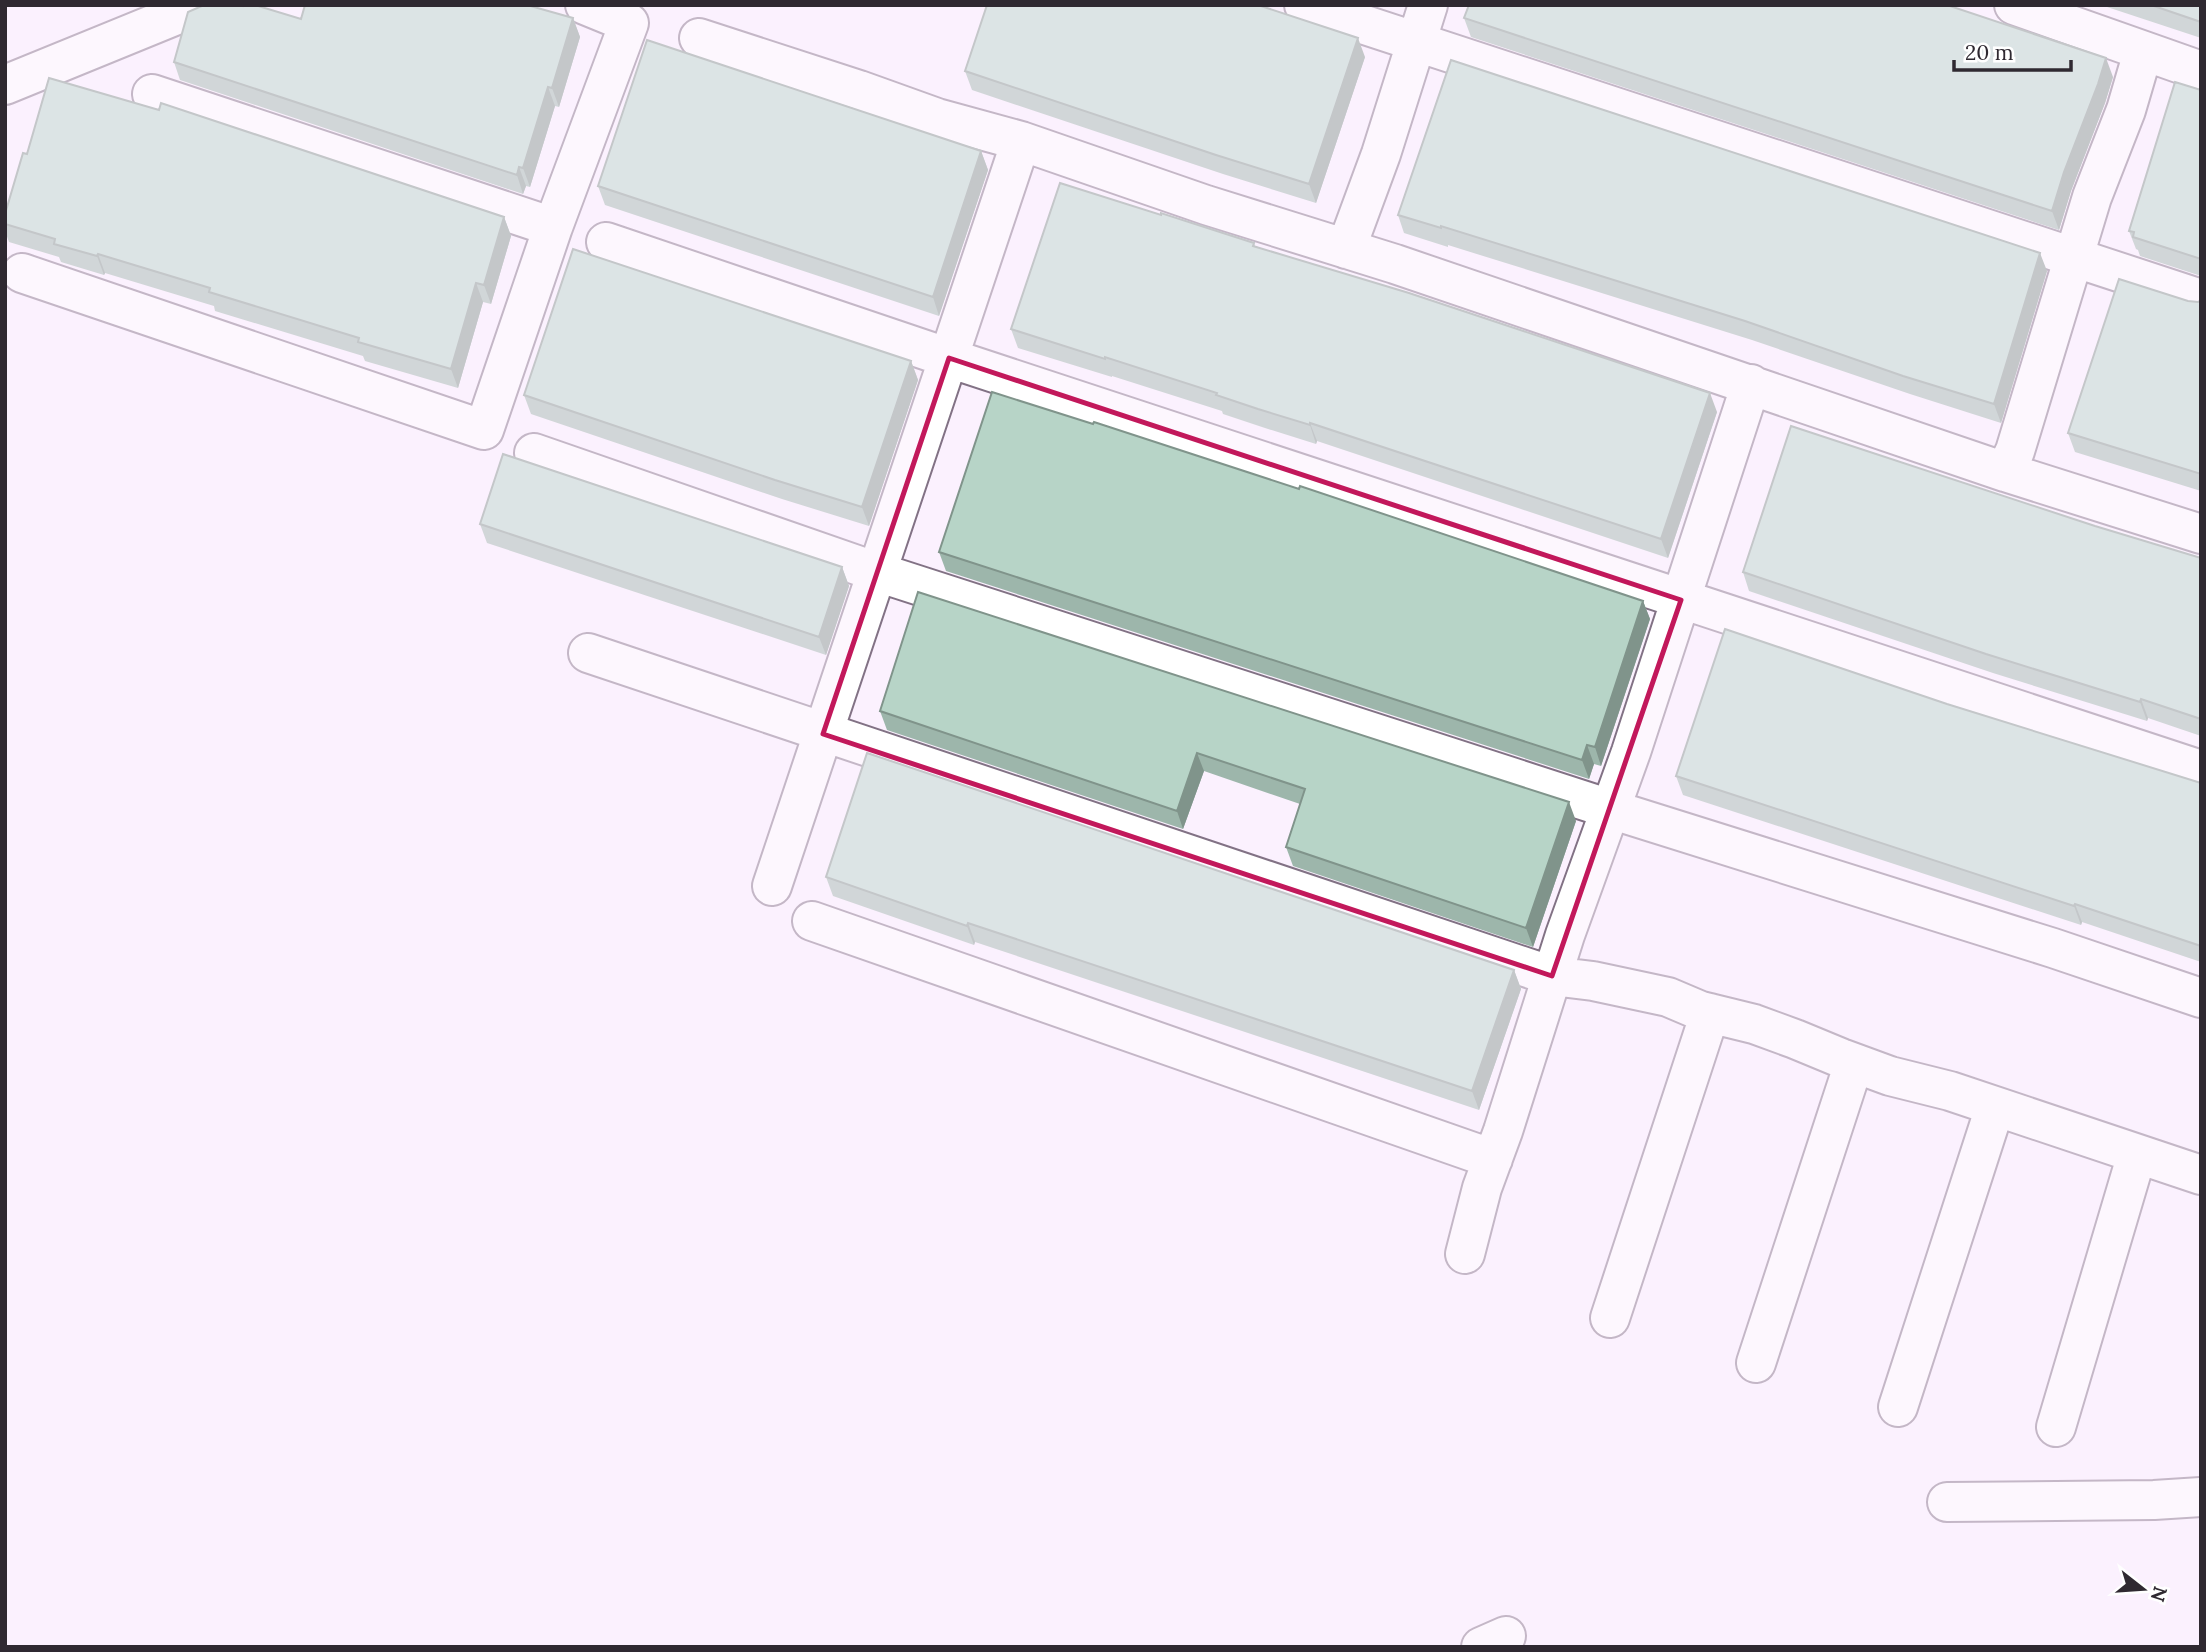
<svg xmlns="http://www.w3.org/2000/svg" width="2206" height="1652" viewBox="0 0 2206 1652" font-family="Lora,serif">
<style>
.lines{fill:none;stroke-linecap:round;stroke-linejoin:round}
.minor-casing{stroke:#827285;stroke-width:42}
.minor{stroke:#fff;stroke-width:38}
.wall{fill:#9db6ab}
.shaded-wall{fill:#80948b}
.building{fill:#b7d4c7;stroke:#80948b;stroke-width:2}
.marked{fill:none;stroke:#c2185b;stroke-width:5;stroke-linejoin:round}
</style>
<rect width="100%" height="100%" fill="#fbf1fe"/>
<g class="lines">
<defs>
<path id="minor" d="M 1304,5 L 2201,299
M 2014,5 L 2201,71
M 699,38 L 859,90 L 937,118 L 1021,141 L 1206,205 L 1395,264 L 2005,472 L 2201,534
M 5,85 L 201,5
M 152,94 L 553,227
M 606,242 L 949,358 L 2201,770
M 1346,249 L 1381,154 L 1428,5
M 22,273 L 484,430 L 553,227 L 629,23 L 585,5
M 534,453 L 877,572 L 1610,809 L 2053,948 L 2201,998
M 2005,472 L 2015,451 L 2092,197 L 2126,110 L 2143,52
M 588,653 L 1552,976 L 1593,981 L 1668,997 L 1701,1011 L 1754,1024 L 1795,1039 L 1841,1058 L 1890,1076 L 1950,1091 L 2201,1175
M 772,886 L 1021,141
M 812,921 L 1493,1159
M 1465,1254 L 1482,1188 L 1503,1131 L 1565,935 L 1631,752 L 1751,384
M 1610,1318 L 1710,1013
M 1756,1363 L 1854,1063
M 1898,1407 L 1995,1107
M 2056,1427 L 2137,1154
M 1947,1502 L 2154,1500 L 2201,1497
M 1481,1647 L 1506,1636"/>
</defs>
<use href="#minor" class="minor-casing"/>
<use href="#minor" class="minor"/>
</g>
<path class="wall" d="M 2101,5 L 2201,5 L 2201,38 Z
M 243,6 L 301,19 L 573,18 L 580,37 L 559,107 L 555,106 L 530,187 L 526,186 L 523,194 L 180,80 L 174,62 Z
M 1464,18 L 2113,77 L 2105,103 L 2071,191 L 2059,230 L 1471,37 Z
M 1365,57 L 1316,203 L 1223,174 L 972,90 L 965,71 Z
M 2201,90 L 2201,276 L 2140,256 L 2138,250 L 2136,249 L 2129,231 Z
M 981,151 L 988,170 L 939,316 L 605,205 L 598,186 Z
M 27,154 L 504,217 L 511,236 L 491,304 L 483,302 L 458,388 L 365,361 L 363,356 L 215,311 L 214,306 L 105,273 L 104,275 L 61,262 L 59,257 L 9,242 L 5,231 L 5,214 Z
M 1161,215 L 1254,243 L 1255,246 L 1717,412 L 1668,558 L 1317,441 L 1316,444 L 1265,428 L 1223,414 L 1222,411 L 1112,376 L 1112,377 L 1018,348 L 1011,329 Z
M 1398,215 L 2047,271 L 2001,423 L 1910,394 L 1752,340 L 1448,245 L 1448,247 L 1404,233 Z
M 2201,300 L 2201,491 L 2075,452 L 2068,433 L 2188,301 L 2198,302 Z
M 911,361 L 918,380 L 869,526 L 782,499 L 531,414 L 524,395 Z
M 480,524 L 842,567 L 849,586 L 826,655 L 487,543 Z
M 2095,526 L 2201,558 L 2201,736 L 2148,718 L 2147,721 L 1993,673 L 1749,591 L 1743,572 Z
M 939,552 L 1643,601 L 1650,619 L 1601,766 L 1594,764 L 1589,779 L 946,571 Z
M 918,592 L 1576,821 L 1533,947 L 1293,866 L 1286,847 L 1300,804 L 1204,771 L 1183,829 L 887,730 L 880,711 Z
M 1947,704 L 2201,783 L 2201,962 L 2082,922 L 2081,925 L 1683,795 L 1676,776 Z
M 826,877 L 1514,970 L 1521,989 L 1479,1110 L 975,942 L 974,945 L 833,896 Z"/>
<path class="shaded-wall" d="M 573,18 L 580,37 L 559,107 L 552,88 Z
M 1358,38 L 1365,57 L 1316,203 L 1309,184 Z
M 2106,58 L 2113,77 L 2105,103 L 2071,191 L 2059,230 L 2052,211 L 2064,172 Z
M 548,87 L 555,106 L 530,187 L 523,168 Z
M 981,151 L 988,170 L 939,316 L 933,297 Z
M 519,167 L 526,186 L 523,194 L 517,175 Z
M 504,217 L 511,236 L 491,304 L 484,285 Z
M 2040,253 L 2047,271 L 2001,423 L 1994,404 Z
M 98,254 L 105,273 L 104,275 L 97,256 Z
M 476,283 L 483,302 L 458,388 L 451,369 Z
M 911,361 L 918,380 L 869,526 L 862,507 Z
M 1710,393 L 1717,412 L 1668,558 L 1661,539 Z
M 1310,423 L 1317,441 L 1316,444 L 1310,425 Z
M 842,567 L 849,586 L 826,655 L 819,637 Z
M 1643,601 L 1650,619 L 1601,766 L 1595,747 Z
M 2141,699 L 2148,718 L 2147,721 L 2140,702 Z
M 1587,745 L 1594,764 L 1589,779 L 1582,760 Z
M 1197,753 L 1204,771 L 1183,829 L 1177,811 Z
M 1569,802 L 1576,821 L 1533,947 L 1526,928 Z
M 2075,904 L 2082,922 L 2081,925 L 2074,906 Z
M 968,923 L 975,942 L 974,945 L 967,926 Z
M 1514,970 L 1521,989 L 1479,1110 L 1472,1091 Z"/>
<path class="building" d="M 204,5 L 240,5 L 243,6 L 244,5 L 255,5 L 301,19 L 305,5 L 527,5 L 573,18 L 552,88 L 548,87 L 523,168 L 519,167 L 517,175 L 174,62 L 188,12 Z
M 987,5 L 1258,5 L 1358,38 L 1309,184 L 1216,155 L 965,71 Z
M 1469,5 L 1947,5 L 2106,58 L 2098,84 L 2064,172 L 2052,211 L 1464,18 Z
M 2151,5 L 2201,5 L 2201,22 Z
M 647,40 L 981,151 L 933,297 L 598,186 Z
M 1451,60 L 2040,253 L 1994,404 L 1903,376 L 1745,321 L 1441,226 L 1441,228 L 1398,215 Z
M 49,78 L 159,110 L 161,103 L 504,217 L 484,285 L 476,283 L 451,369 L 358,342 L 359,338 L 209,292 L 210,288 L 98,254 L 97,256 L 54,244 L 55,239 L 5,224 L 5,214 L 23,153 L 27,154 Z
M 2175,82 L 2201,90 L 2201,259 L 2133,237 L 2134,232 L 2129,231 Z
M 1060,183 L 1161,215 L 1161,213 L 1254,243 L 1253,246 L 1409,293 L 1710,393 L 1661,539 L 1310,423 L 1310,425 L 1258,409 L 1216,395 L 1217,393 L 1105,357 L 1105,359 L 1011,329 Z
M 573,249 L 911,361 L 862,507 L 775,480 L 524,395 Z
M 2119,279 L 2188,301 L 2198,302 L 2201,300 L 2201,474 L 2068,433 Z
M 992,392 L 1093,424 L 1094,422 L 1299,489 L 1300,486 L 1643,601 L 1595,747 L 1587,745 L 1582,760 L 939,552 Z
M 1791,426 L 2095,526 L 2201,558 L 2201,719 L 2141,699 L 2140,702 L 1986,654 L 1743,572 Z
M 503,454 L 842,567 L 819,637 L 480,524 Z
M 918,592 L 1569,802 L 1526,928 L 1286,847 L 1305,789 L 1197,753 L 1177,811 L 880,711 Z
M 1725,629 L 1947,704 L 2201,783 L 2201,946 L 2075,904 L 2074,906 L 1676,776 Z
M 867,753 L 1514,970 L 1472,1091 L 968,923 L 967,926 L 826,877 Z"/>
<path d="M0 0H2206V1652H0ZM 949,358 L 1681,600 L 1552,976 L 823,734 Z" fill="#fbf1fe" fill-opacity=".55" fill-rule="evenodd"/>
<path class="marked" d="M 949,358 L 1681,600 L 1552,976 L 823,734 Z"/>
<rect width="2206" height="1652" fill="none" stroke="#2f2931" stroke-width="14"/>
<g transform="translate(2143 1589) rotate(107)" stroke="#ffffff" stroke-width="5" paint-order="stroke">
<path d="M0-5L12 26L0 18L-12 26Z" fill="#2f2931"/>
<text y="-10" font-size="19" font-weight="bold" text-anchor="middle" fill="#2f2931">N</text>
</g>
<path d="M1954 60v10h117v-10" fill="none" stroke="#2f2931" stroke-width="3.5"/>
<text x="1965" y="60" font-size="21" fill="#2f2931" stroke="#ffffff" stroke-width="5" paint-order="stroke">20 m</text>
</svg>
